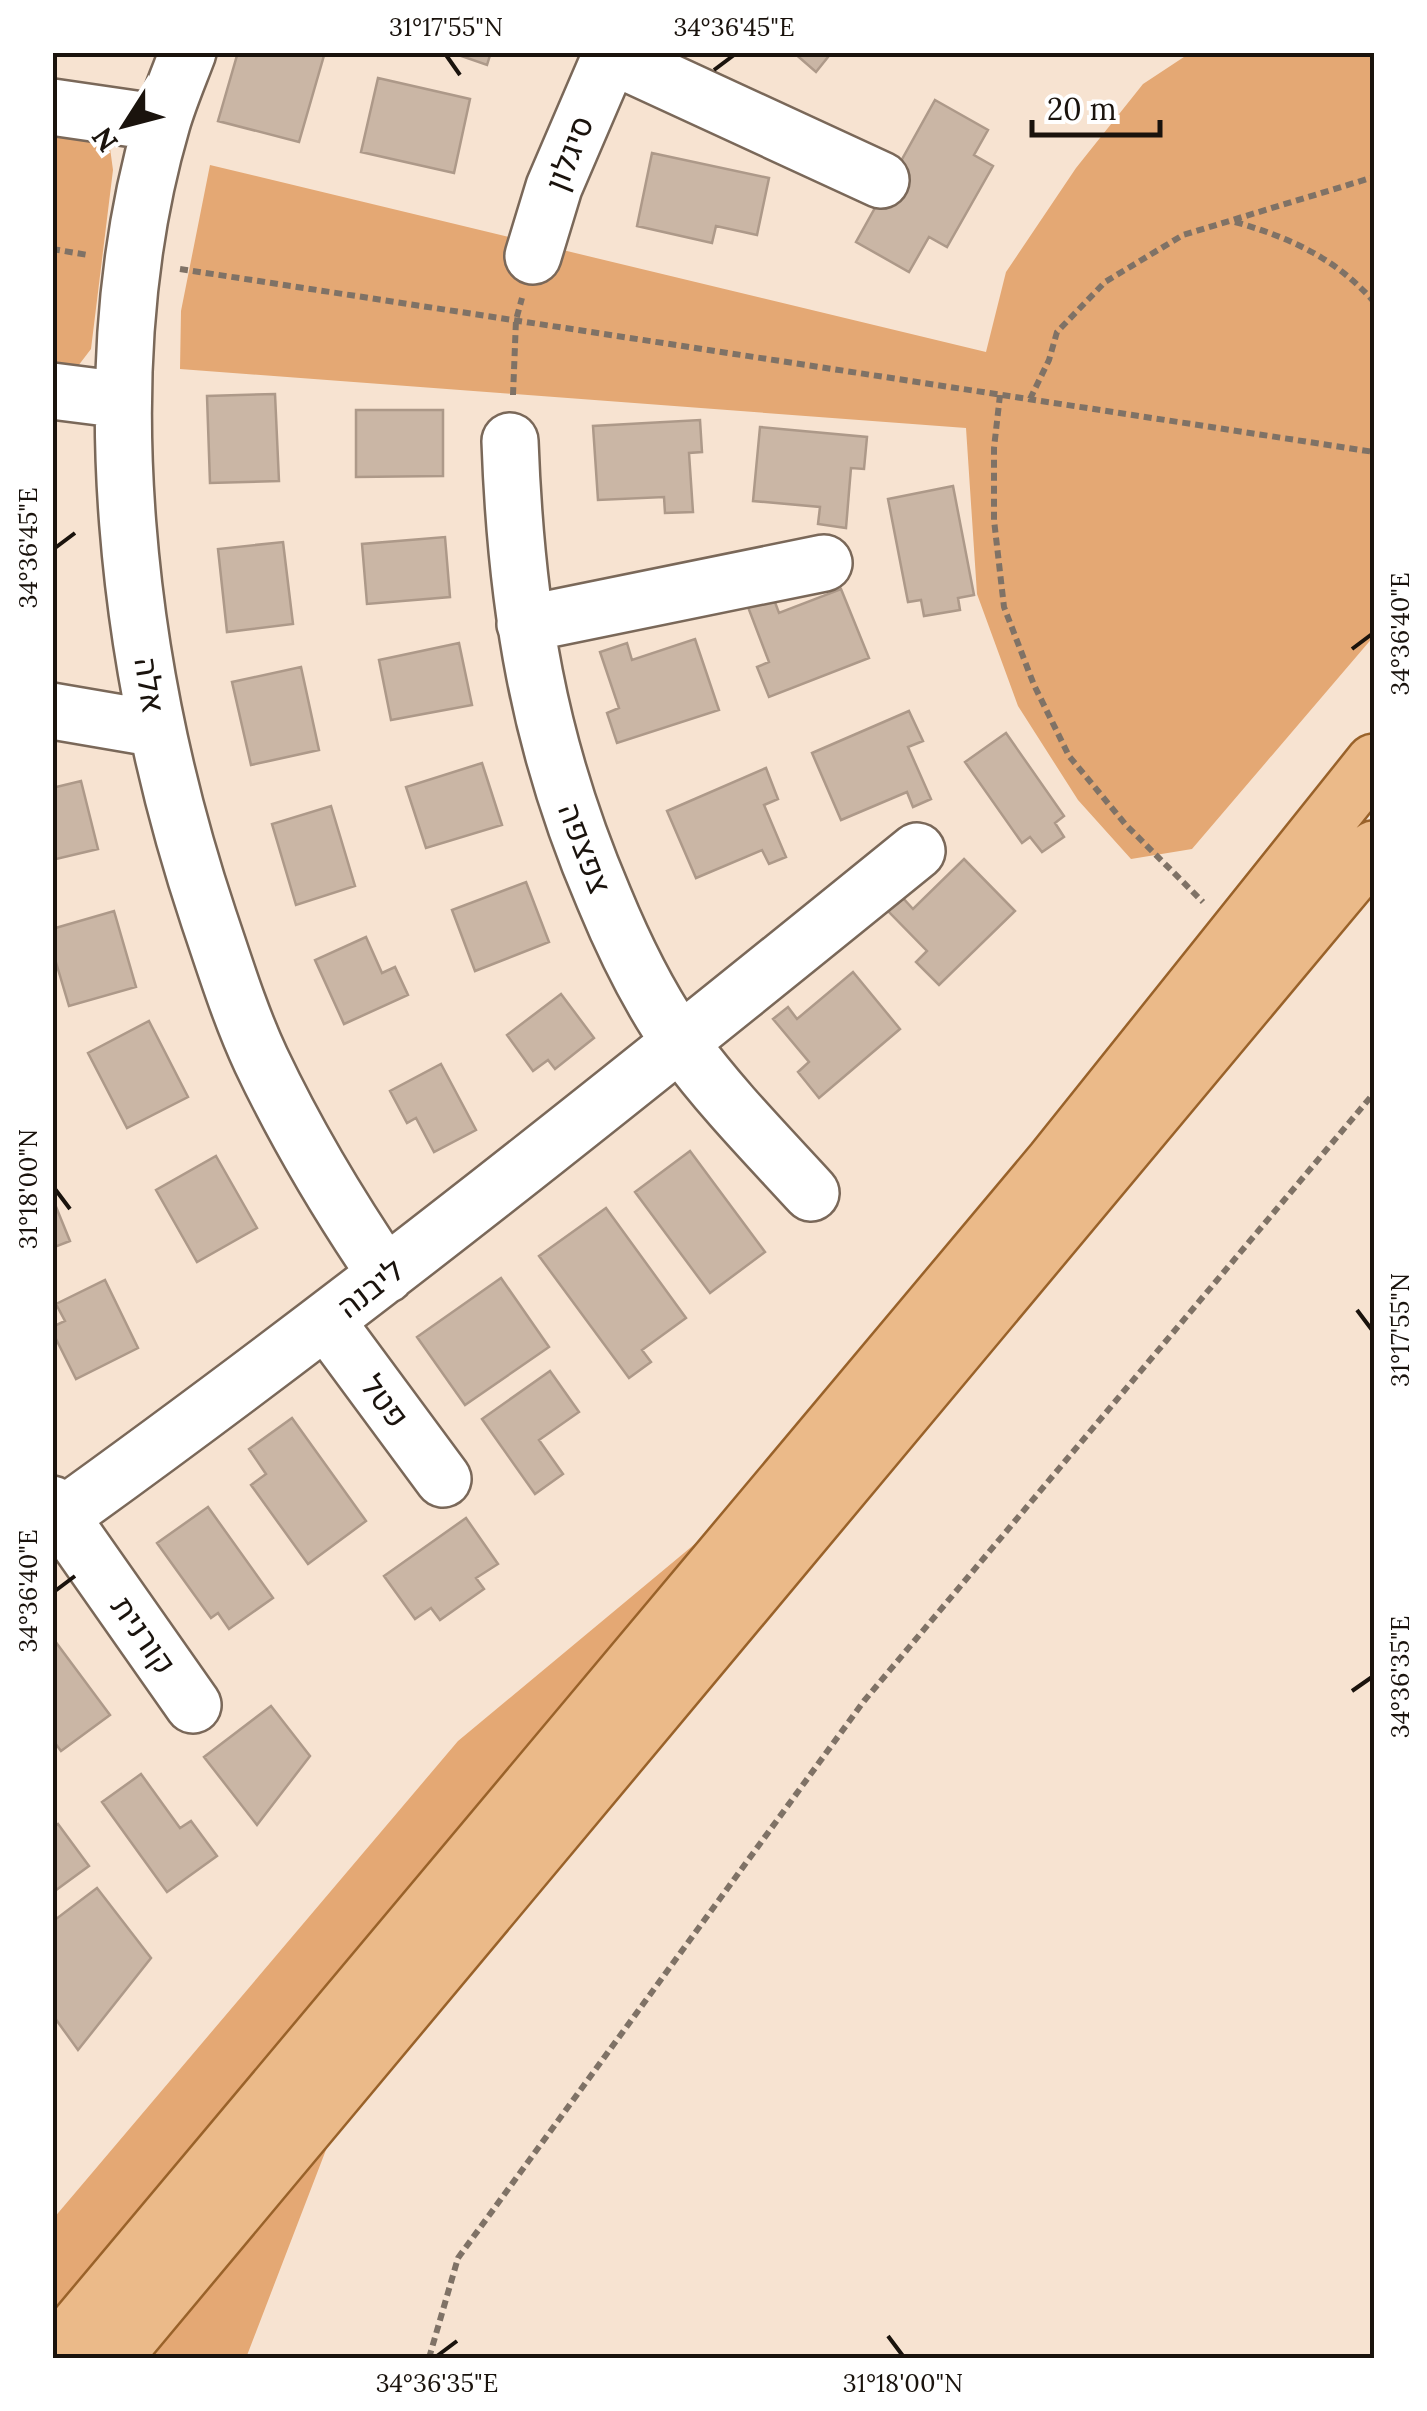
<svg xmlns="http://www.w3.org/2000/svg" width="1427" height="2411" viewBox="0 0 1427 2411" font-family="Lora,Heebo,serif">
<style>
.green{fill:#e4a874}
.building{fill:#cab6a5;stroke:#ad9989;stroke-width:2.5}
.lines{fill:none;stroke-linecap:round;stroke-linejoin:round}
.minor-casing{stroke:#7a6859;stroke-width:60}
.major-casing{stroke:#99622a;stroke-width:60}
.path{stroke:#7f7266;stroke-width:6;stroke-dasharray:8 5;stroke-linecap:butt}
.minor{stroke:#fff;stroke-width:55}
.major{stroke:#ebba89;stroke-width:55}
.ticks{fill:none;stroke:#1a130d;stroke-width:4}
.labels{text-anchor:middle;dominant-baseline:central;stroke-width:8;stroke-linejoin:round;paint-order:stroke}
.street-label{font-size:32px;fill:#1a130d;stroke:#fff}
.neatline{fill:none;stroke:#1a130d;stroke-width:4}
.ticks-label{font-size:25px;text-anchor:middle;fill:#1a130d}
</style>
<rect width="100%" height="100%" fill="#f7e3d1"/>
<path class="green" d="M 1190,53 L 1374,53 L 1374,636 L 1192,849 L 1131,859 L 1078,800 L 1018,706 L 977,594 L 966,428 L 180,369 L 181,311 L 210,165 L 986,352 L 1006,272 L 1076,168 L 1143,84 Z
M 52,120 L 102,134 L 110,148 L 113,170 L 91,349 L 78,366 L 52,371 Z
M 910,1365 L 787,1532 L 552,1877 L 339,2116 L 246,2358 L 53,2358 L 53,2219 L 458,1741 Z"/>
<path class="building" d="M 238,52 L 325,52 L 299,142 L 218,121 Z
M 450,52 L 491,52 L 487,65 Z
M 793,52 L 832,52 L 816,72 Z
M 378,78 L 470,99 L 454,173 L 361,152 Z
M 935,100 L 988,130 L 974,155 L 993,166 L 947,247 L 929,237 L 909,272 L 856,242 Z
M 652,153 L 769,178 L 757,235 L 716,226 L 712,243 L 637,226 Z
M 275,394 L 279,481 L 210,483 L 207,396 Z
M 356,410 L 443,410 L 443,476 L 356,477 Z
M 700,420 L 702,452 L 689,453 L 693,512 L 665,513 L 664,497 L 598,500 L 593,426 Z
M 760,427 L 867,437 L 864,469 L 851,468 L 846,528 L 818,524 L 820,507 L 753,501 Z
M 953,486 L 974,595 L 958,598 L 960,610 L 924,616 L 921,600 L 908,602 L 888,499 Z
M 445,537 L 450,597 L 367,604 L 362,544 Z
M 283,542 L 293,624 L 227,632 L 218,549 Z
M 841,589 L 869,658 L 769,697 L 757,667 L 769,662 L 748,607 L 773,597 L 779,613 Z
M 695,639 L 719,710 L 617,743 L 607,713 L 619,708 L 600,652 L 627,643 L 632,660 Z
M 459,643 L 472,705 L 391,720 L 379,660 Z
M 301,667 L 319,750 L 251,765 L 232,682 Z
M 909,711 L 923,741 L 908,747 L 931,799 L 913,807 L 907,792 L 841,820 L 812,753 Z
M 1006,733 L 1064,816 L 1055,823 L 1064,837 L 1042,852 L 1030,837 L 1022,843 L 965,762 Z
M 482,763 L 502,825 L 426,848 L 406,787 Z
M 766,768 L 778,799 L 764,805 L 786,857 L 769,864 L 762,850 L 696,878 L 667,811 Z
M 81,781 L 98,849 L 52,860 L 52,788 Z
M 331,806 L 355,886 L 296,905 L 272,824 Z
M 964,859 L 1015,911 L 939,985 L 916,962 L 927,951 L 888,911 L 902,897 L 913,909 Z
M 526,882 L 549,942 L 475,971 L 452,910 Z
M 114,911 L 136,987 L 69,1006 L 52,949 L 52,929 Z
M 366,937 L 382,973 L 395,967 L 408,995 L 344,1024 L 315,960 Z
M 853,972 L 900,1029 L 819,1098 L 798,1072 L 809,1062 L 773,1019 L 788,1007 L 797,1019 Z
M 561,994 L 594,1038 L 555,1069 L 548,1060 L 533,1071 L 507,1035 Z
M 149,1021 L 188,1097 L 127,1128 L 88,1053 Z
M 441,1064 L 476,1130 L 434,1152 L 416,1118 L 407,1123 L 390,1091 Z
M 690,1151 L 765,1252 L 710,1293 L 635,1192 Z
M 216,1156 L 257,1228 L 197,1262 L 156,1190 Z
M 52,1197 L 70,1241 L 52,1248 Z
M 606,1208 L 686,1318 L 642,1350 L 651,1362 L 629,1378 L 539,1256 Z
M 501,1278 L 549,1347 L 465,1405 L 417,1337 Z
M 105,1280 L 138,1348 L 76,1379 L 52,1331 L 52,1327 L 65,1321 L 56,1304 Z
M 550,1371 L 579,1412 L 539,1440 L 563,1474 L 535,1494 L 482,1419 Z
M 292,1418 L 366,1521 L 308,1564 L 251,1485 L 266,1474 L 249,1449 Z
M 208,1507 L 273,1598 L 229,1629 L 218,1613 L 211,1618 L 157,1543 Z
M 466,1518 L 498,1564 L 476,1578 L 484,1589 L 440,1620 L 431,1608 L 415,1619 L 384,1576 Z
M 52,1637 L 110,1715 L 61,1751 L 52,1739 Z
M 271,1706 L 310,1756 L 257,1825 L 204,1757 Z
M 141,1774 L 180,1828 L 191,1821 L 217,1856 L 167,1892 L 102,1802 Z
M 58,1824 L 89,1866 L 52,1893 L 52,1828 Z
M 97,1888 L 151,1958 L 78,2050 L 52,2014 L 52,1979 L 55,1975 L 52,1971 L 52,1922 Z"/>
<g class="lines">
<defs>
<path id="minor" d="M 188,52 C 179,76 169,99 162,123 C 89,372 128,677 209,919 C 225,966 240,1015 261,1060 C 297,1136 339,1206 386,1275
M 610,55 L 881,180
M 52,107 L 162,123
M 533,256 L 554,187 L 612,52
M 52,391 L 123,400
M 510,441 C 516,607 538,744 604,898 C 625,949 650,1000 682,1045 C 720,1097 767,1145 811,1193
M 525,624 L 824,563
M 52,711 L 157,729
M 327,1322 L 443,1479
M 52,1504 L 193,1705
M 52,1523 C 349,1310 634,1081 917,851"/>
<path id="major" d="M 52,2357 L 1054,1162 L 1374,762
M 113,2358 L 1374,849"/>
</defs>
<use href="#minor" class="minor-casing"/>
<use href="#major" class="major-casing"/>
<path class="path" d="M 1235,222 C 1289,237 1337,259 1374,302
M 52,249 L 88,255
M 180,269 L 1374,452
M 513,395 L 516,320 L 522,298
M 1000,395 L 994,448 L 994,520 L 1004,607 L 1034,685 L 1069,756 L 1126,825 L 1203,902
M 1030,399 L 1049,360 L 1057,332 L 1105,282 L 1183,235 L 1374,177
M 429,2358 L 458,2258 L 864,1701 L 1374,1093"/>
<use href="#minor" class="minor"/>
<use href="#major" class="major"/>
</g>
<path class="ticks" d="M 446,55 L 460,75M 714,70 L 734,55M 55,548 L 75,533M 1352,649 L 1372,634M 55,1189 L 70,1209M 1357,1310 L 1372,1330M 55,1591 L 75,1576M 1352,1691 L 1372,1677M 888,2336 L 903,2356M 437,2356 L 457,2341"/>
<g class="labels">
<g class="street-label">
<text transform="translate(569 153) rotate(-68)">סיגלון</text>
<text transform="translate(150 685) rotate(81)">אלה</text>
<text transform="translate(585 848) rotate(69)">צפצפה</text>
<text transform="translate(370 1288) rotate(-38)">ליבנה</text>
<text transform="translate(385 1401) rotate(53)">פטל</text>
<text transform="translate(144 1635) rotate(55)">קורנית</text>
</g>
</g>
<rect width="1427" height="2411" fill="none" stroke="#ffffff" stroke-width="110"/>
<g transform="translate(125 125) rotate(234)" stroke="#ffffff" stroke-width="8" paint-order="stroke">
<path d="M0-8L18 38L0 25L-18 38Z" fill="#1a130d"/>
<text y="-15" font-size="28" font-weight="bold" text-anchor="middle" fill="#1a130d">N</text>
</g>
<path d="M1032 120v15h128v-15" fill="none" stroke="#1a130d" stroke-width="5"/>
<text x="1047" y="120" font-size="30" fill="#1a130d" stroke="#ffffff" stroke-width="8" paint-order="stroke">20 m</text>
<rect x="55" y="55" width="1317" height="2301" class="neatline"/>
<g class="ticks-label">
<text x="446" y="36">31°17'55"N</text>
<text x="734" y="36">34°36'45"E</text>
<text transform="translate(28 548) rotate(-90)" y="9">34°36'45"E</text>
<text transform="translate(1400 634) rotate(-90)" y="9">34°36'40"E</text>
<text transform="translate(28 1189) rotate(-90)" y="9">31°18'00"N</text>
<text transform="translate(1400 1330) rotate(-90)" y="9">31°17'55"N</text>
<text transform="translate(28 1591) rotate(-90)" y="9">34°36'40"E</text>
<text transform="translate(1400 1677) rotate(-90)" y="9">34°36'35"E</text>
<text x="437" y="2392">34°36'35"E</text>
<text x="903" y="2392">31°18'00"N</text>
</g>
</svg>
